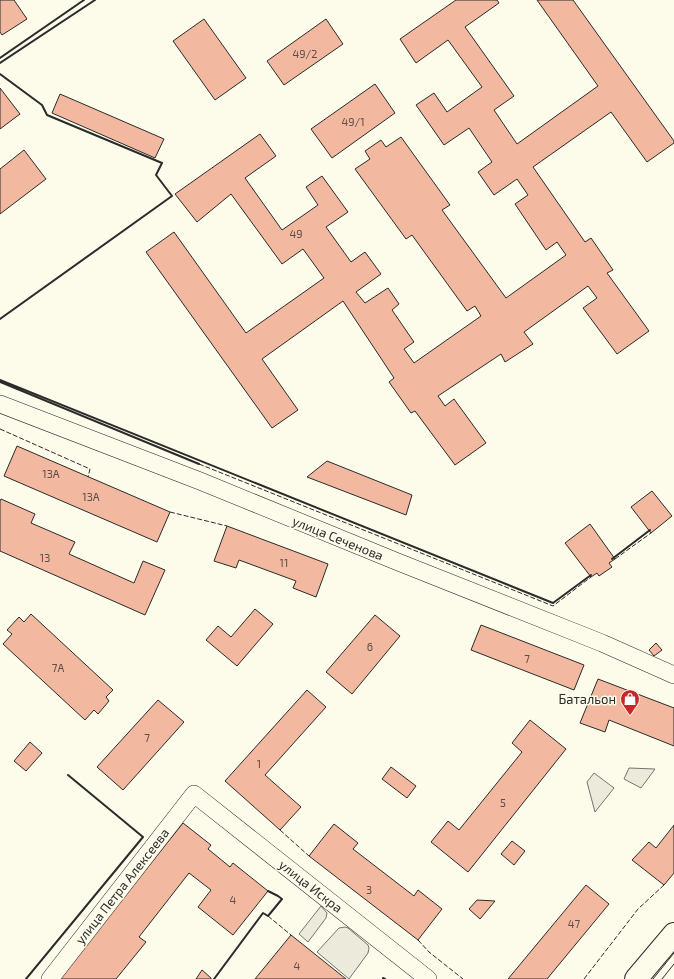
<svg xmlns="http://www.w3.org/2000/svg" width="674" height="979" viewBox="0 0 674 979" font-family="'Exo 2',sans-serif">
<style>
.green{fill:#ecebdb;stroke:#74746e}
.building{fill:#f2b8a0;stroke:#2b2b2b}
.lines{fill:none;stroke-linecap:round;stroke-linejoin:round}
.minor-casing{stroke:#2b2b2b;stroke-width:18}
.major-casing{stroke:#2b2b2b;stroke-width:24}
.minor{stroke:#fdfbea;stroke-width:17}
.major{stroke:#fdfbea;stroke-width:22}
.tram{stroke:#2b2b2b;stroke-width:1}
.fence{stroke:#2b2b2b;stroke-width:1;stroke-dasharray:5 2;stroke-linecap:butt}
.wall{stroke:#2b2b2b;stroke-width:2}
.labels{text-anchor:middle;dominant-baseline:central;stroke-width:3;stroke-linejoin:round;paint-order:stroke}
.number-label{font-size:11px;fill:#5d4e48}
.street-label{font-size:13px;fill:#2b2b2b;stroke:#fdfbea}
.poi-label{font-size:13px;fill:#2b2b2b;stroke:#fdfbea;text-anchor:end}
</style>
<rect width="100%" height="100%" fill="#fdfbea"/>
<path class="green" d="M 629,768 L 655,769 L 641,788 L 624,779 Z
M 594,773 L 614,788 L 595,812 L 587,782 Z
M 321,906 L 327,913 L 326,918 L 308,942 L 299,934 Z
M 345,927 L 348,928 L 368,945 L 369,948 L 368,953 L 349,979 L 317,952 L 339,928 Z"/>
<path class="building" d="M 0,0 L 14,0 L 27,19 L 2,35 L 0,32 Z
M 456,0 L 497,0 L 499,3 L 465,27 L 514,96 L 494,110 L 517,144 L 598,86 L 537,0 L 573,0 L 674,141 L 674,143 L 647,162 L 611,112 L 533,167 L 585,242 L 591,238 L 613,270 L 607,273 L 649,331 L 617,354 L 583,308 L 597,298 L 588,286 L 524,332 L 533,344 L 505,362 L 501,354 L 438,396 L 445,406 L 454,399 L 486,443 L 455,465 L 415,411 L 411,413 L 389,382 L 394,378 L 343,301 L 262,359 L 298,410 L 272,428 L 146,252 L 174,232 L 246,333 L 324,278 L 303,249 L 282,264 L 231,194 L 197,222 L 175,194 L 260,134 L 276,156 L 245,178 L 282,230 L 318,205 L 306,187 L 322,176 L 348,212 L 326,227 L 351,262 L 365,252 L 381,274 L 356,292 L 365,303 L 388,288 L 399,304 L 392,310 L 414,342 L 404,349 L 414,363 L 481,316 L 475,306 L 467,311 L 412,235 L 406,239 L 355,169 L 370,159 L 365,151 L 381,140 L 386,147 L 401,137 L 450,205 L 442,210 L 506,298 L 566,255 L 557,242 L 546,250 L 515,204 L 528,195 L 517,179 L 494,195 L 478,172 L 492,162 L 469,128 L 444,145 L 416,105 L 434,93 L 447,112 L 482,87 L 448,40 L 416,63 L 400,39 Z
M 204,19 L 246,78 L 215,100 L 173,41 Z
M 326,19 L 343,44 L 284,85 L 267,61 Z
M 375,84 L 395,113 L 332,158 L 311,129 Z
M 0,88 L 20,114 L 0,129 Z
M 60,94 L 164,139 L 155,158 L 52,113 Z
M 24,150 L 46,179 L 0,214 L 0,169 Z
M 17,446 L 170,512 L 157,542 L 4,476 Z
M 327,461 L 412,495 L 406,515 L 307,477 Z
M 652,491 L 672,516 L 651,533 L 631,507 Z
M 1,499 L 35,514 L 31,523 L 75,542 L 69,554 L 134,583 L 143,561 L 165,570 L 145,615 L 0,551 L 0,501 Z
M 590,524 L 615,559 L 609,563 L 612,567 L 599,576 L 597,573 L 591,577 L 565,543 Z
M 227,526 L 328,564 L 316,597 L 293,588 L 296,581 L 239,560 L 236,568 L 214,561 Z
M 255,609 L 273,624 L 237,666 L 206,640 L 218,626 L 231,637 Z
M 31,614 L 113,690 L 106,697 L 109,701 L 98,714 L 94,710 L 85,720 L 3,644 L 12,634 L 7,630 L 19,617 L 24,622 Z
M 375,615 L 400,636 L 352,694 L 326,672 Z
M 481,625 L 584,665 L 574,690 L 471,650 Z
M 656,643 L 662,650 L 654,656 L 649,650 Z
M 598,679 L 674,708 L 674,746 L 609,720 L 605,732 L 580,723 Z
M 307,690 L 326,707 L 265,775 L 301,807 L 280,830 L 225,781 Z
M 158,700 L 184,722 L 123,790 L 97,767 Z
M 530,720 L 566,749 L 468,872 L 431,842 L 448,821 L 459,830 L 522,752 L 512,743 Z
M 30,742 L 42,753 L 26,771 L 14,761 Z
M 391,767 L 416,786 L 407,798 L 382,779 Z
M 183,823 L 211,845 L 208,849 L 230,867 L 233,863 L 268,891 L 233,935 L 198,907 L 211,890 L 189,873 L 139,937 L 146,942 L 116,979 L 59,979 Z
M 334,824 L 358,843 L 353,849 L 414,896 L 418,890 L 442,909 L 418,940 L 309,856 Z
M 674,825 L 674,873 L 664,885 L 632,860 L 649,842 L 656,848 Z
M 512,841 L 525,851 L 514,865 L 501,854 Z
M 586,885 L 609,904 L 547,979 L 508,979 Z
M 477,900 L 495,901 L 480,919 L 469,909 Z
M 291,935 L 346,979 L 255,979 Z
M 202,970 L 211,978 L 211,979 L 196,979 Z"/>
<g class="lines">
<defs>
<path id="minor" d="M 0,404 L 200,481 L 398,562 L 602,643 L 674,675
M 50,979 L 194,794 L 428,979"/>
<path id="major" d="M 636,979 L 674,934"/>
</defs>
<use href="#minor" class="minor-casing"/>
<use href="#major" class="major-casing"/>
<use href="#minor" class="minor"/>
<use href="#major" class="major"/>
<path class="tram" d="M 653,979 L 674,953
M 662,979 L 674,964"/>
<path class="fence" d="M 0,429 L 90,469 L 88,477
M 199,464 L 553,606 L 591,577
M 170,512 L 227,526
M 615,559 L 651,533
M 280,830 L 309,856
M 268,916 L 291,935
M 418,940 L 429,952 L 463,979
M 584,979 L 638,909 L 664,885"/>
<path class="wall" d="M 0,58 L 84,0
M 0,63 L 95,0
M 0,74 L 42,105 L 47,115 L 162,163 L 156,175 L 172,196 L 0,319
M 0,380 L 553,603 L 591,575
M 0,382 L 199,464
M 612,559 L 650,530
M 26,979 L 143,837 L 68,775
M 214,979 L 263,913 L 268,916 L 282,899 L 278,896 L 268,891
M 383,979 L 383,978 L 385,979"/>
</g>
<defs>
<symbol id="shop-pin" viewBox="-11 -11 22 30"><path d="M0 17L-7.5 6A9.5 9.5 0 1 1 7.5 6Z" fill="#c62828" stroke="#fdfbea"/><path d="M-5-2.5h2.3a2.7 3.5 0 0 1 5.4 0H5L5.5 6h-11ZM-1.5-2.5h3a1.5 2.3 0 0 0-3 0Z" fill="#fff"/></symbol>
</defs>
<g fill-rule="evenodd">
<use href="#shop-pin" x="619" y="688" width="22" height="30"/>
</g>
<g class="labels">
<g class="number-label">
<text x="305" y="53">49/2</text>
<text x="353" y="121">49/1</text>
<text x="296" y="233">49</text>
<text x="51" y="473">13А</text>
<text x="91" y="496">13А</text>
<text x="45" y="557">13</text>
<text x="284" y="562">11</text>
<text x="370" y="646">6</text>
<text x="527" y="658">7</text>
<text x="58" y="667">7А</text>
<text x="147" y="737">7</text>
<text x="259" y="763">1</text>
<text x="503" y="802">5</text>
<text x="369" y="889">3</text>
<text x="233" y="899">4</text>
<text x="574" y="923">47</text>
<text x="297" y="965">4</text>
</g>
<g class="street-label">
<text transform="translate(338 538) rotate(22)">улица Сеченова</text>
<text transform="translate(122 886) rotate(-52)">улица Петра Алексеева</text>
<text transform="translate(311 886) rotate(38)">улица Искра</text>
</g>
<g class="poi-label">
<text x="616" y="699">Батальон</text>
</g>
</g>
</svg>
